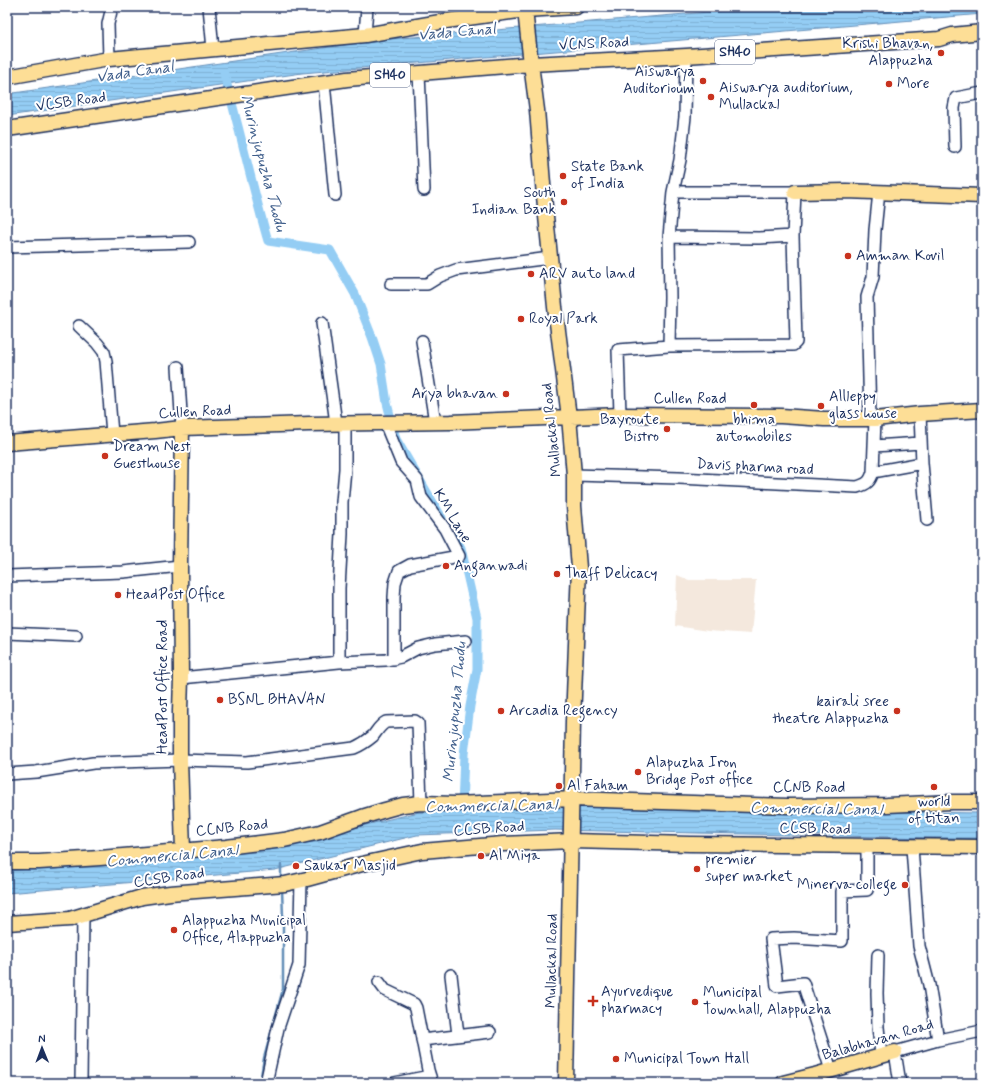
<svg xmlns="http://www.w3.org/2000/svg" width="989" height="1090" viewBox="0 0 989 1090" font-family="Mynerve,sans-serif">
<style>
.built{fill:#f4e8dd}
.water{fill:url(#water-rules);stroke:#648eb8}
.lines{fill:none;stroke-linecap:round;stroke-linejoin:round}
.stream{stroke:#648eb8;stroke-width:2.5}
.canal{stroke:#94cdf4;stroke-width:9}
.minor-casing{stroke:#1b2f5e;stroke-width:14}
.major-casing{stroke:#1b2f5e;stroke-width:17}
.minor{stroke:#fff;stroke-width:11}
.major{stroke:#fdde96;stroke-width:14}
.poi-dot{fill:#c8321e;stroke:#fff;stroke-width:1.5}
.labels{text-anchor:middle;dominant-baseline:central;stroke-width:4;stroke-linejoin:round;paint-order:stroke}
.shield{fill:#fff;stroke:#5f6d8e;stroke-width:1}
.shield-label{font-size:14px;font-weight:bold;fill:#1b2f5e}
.street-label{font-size:15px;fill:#1b2f5e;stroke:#fff}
.poi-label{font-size:15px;fill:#1b2f5e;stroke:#fff;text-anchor:start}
.water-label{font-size:16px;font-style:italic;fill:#3f5e8b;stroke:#fff}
</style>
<defs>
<pattern id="water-rules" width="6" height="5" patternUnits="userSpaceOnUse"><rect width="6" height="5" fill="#94cdf4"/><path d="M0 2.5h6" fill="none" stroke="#7fb0d4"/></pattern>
</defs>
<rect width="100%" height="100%" fill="#fff"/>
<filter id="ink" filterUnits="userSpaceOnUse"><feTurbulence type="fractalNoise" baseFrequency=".025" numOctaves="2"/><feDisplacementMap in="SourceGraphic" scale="8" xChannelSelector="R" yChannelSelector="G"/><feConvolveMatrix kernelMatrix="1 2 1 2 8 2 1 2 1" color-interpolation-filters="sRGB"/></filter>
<g filter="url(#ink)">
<path class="built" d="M 677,575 L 689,580 L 756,580 L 751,634 L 708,631 L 675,626 Z"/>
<path class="water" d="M 768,7 L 982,7 L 982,14 L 302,73 L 7,116 L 7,94 L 378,40 Z
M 561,807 L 982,813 L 982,839 L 555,830 L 417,835 L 275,870 L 7,893 L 7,871 L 179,857 L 287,844 L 419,812 Z"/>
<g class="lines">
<path class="stream" d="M 281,865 L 281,880
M 260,1083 L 264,1058 L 283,989 L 283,917 L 282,889"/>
<path class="canal" d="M 224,74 C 240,130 252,186 268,241 L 330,250 L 355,294 L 372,337 L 381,364 L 387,403 L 396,439 L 442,518
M 454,537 L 461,548 L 477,618 L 477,669 L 470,706 L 464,754 L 462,808"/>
<defs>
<path id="minor" d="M 209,7 L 213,49
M 365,35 L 367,7
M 109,59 L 108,24 L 112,7
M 419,73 L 424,190
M 324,83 L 335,195
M 955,147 L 954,108 L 956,98 L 982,93
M 669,237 L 759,238 L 793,236
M 7,247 L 189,242
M 391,284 L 427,284 L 440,276 L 456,270 L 550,258
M 322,323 L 336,423
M 79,326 L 97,343 L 104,352 L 106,361 L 112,434
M 422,341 L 435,422
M 669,346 L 793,345 L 796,342 L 793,236 L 795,192 L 673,192
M 178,367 L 182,428
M 620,415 L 618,350 L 669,346 L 670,297 L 669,237 L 673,192 L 680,160 L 685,117 L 686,56
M 870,419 L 867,297 L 873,277 L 875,230 L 879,192
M 385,423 L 401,462 L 417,480 L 421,497 L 445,529 L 459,556 L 410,565 L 399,571 L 395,583 L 394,597 L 394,659
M 874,446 L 921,443
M 922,463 L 927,520
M 873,472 L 922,463 L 920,414
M 574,475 L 679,478 L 857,487 C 867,484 870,482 873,472 L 875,419
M 7,576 L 123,572 L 180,566
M 7,633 L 76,636
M 339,662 L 339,588 L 342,534 L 342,502 L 345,469 L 345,423
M 181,678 L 339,662 L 386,660 L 401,657 L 418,648 L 435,644 L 466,641
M 7,774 L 36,772 L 93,763 L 180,760 L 247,762 L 354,748 C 361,745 367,741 373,736 C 377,731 380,725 386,722 L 415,721 L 418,723 L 421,803
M 912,847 L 919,946 L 929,985 L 938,1040
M 878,955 L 877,993 L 878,1027 L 881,1055
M 451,975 L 458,1035
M 379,982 L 385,990 L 414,1004 L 416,1008 L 428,1070 L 432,1083
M 422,1040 L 490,1032
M 831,1070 L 803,983 L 777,986 L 771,939 L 794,938 L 842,941 L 842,891 L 867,890 L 867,846
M 81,1083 L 83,915
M 266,1083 L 278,1028 L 299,965 L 301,880
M 394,1083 L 430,1076
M 900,1083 L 895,1052 L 938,1040 L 982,1031"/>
<path id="major" d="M 525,10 L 531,64 L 537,110 L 544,196 L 555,307 L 569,417 L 574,475 L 574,506 L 579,568 L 573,721 L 566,1083
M 7,77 L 109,59 L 365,35 L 446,21 L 525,10 L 576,7
M 7,129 L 347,79 L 531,64 L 686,56 L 939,39 L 952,35 L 982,32
M 795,192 L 846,191 L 982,196
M 182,428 L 180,566 L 181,678 L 180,711 L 180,760 L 183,850
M 7,443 L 155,431 L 182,428 L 309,424 L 451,422 L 620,415 L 781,416 L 824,419 L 875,419 L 920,414 L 982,410
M 7,862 L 39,862 L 100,858 L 226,847 L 284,840 L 320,832 L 362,817 L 385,810 L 403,805 L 421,803 L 455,804 L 572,799 L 788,806 L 887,805 L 952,802 L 982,802
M 7,923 L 70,919 L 142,897 L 170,893 L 285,884 L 307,879 L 362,864 L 422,851 L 503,844 L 572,841 L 690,844 L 982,847
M 783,1083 L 815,1075 L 895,1052"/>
</defs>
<use href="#minor" class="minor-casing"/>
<use href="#major" class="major-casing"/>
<use href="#minor" class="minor"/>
<use href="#major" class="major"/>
</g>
</g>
<g class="poi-dot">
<circle cx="941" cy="53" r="4"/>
<circle cx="703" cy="81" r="4"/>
<circle cx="889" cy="84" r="4"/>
<circle cx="711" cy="97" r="4"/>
<circle cx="563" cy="176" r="4"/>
<circle cx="564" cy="202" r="4"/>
<circle cx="848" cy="256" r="4"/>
<circle cx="531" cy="274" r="4"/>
<circle cx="521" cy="319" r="4"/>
<circle cx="506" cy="394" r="4"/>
<circle cx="754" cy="405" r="4"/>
<circle cx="821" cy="406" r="4"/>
<circle cx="667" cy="429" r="4"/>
<circle cx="105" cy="456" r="4"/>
<circle cx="446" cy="566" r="4"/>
<circle cx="557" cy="574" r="4"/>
<circle cx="118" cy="595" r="4"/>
<circle cx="220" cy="700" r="4"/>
<circle cx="501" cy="711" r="4"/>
<circle cx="897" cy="711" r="4"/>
<circle cx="638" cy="772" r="4"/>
<circle cx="559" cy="786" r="4"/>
<circle cx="934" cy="787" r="4"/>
<circle cx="481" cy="856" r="4"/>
<circle cx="296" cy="866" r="4"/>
<circle cx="697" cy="869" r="4"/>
<circle cx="905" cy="885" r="4"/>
<circle cx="174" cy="930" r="4"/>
<path d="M591 995h4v4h4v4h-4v4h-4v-4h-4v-4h4z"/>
<circle cx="695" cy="1002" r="4"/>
<circle cx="616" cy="1059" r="4"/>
</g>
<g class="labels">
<g class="shield">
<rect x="715" y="40" width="40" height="24" rx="3"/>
<rect x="370" y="63" width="40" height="24" rx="3"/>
</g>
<g class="shield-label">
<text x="735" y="52">SH40</text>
<text x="390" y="75">SH40</text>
</g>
<g class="street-label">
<text transform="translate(594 44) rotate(-3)">VCNS Road</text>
<text transform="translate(71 102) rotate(-8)">VCSB Road</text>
<text x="690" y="399">Cullen Road</text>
<text transform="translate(195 412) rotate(-3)">Cullen Road</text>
<text transform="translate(552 430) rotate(-96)">Mullackal Road</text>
<text transform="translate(755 467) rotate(3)">Davis pharma road</text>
<text transform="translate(452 516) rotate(59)">KM Lane</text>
<text transform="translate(163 687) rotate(-90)">HeadPost Office Road</text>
<text x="809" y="788">CCNB Road</text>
<text transform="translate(232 828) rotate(-6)">CCNB Road</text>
<text transform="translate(489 829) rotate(-4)">CCSB Road</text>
<text transform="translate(815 829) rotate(1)">CCSB Road</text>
<text transform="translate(169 878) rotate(-8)">CCSB Road</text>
<text transform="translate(552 961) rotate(-89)">Mullackal Road</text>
<text transform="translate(878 1040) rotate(-16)">Balabhavan Road</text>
</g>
<g class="poi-label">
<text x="933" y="44" text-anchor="end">Krishi Bhavan,<tspan x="933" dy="17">Alappuzha</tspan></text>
<text x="695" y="72" text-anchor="end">Aiswarya<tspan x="695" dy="17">Auditorioum</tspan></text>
<text x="897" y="84">More</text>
<text x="719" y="88">Aiswarya auditorium,<tspan x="719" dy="17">Mullackal</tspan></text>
<text x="571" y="167">State Bank<tspan x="571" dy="17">of India</tspan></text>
<text x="556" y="193" text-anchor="end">South<tspan x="556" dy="17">Indian Bank</tspan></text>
<text x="856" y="256">Amman Kovil</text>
<text x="539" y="274">ARV auto land</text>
<text x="529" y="319">Royal Park</text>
<text x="498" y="394" text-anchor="end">Arya bhavan</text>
<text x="829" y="397">Allleppy<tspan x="829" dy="17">glass house</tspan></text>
<text x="659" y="420" text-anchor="end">Bayroute<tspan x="659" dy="17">Bistro</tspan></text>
<text x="754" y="420" text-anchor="middle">bhima<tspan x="754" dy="17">automobiles</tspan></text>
<text x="113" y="447">Dream Nest<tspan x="113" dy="17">Guesthouse</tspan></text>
<text x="454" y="566">Anganwadi</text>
<text x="565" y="574">Thaff Delicacy</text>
<text x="126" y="595">HeadPost Office</text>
<text x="228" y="700">BSNL BHAVAN</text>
<text x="889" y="702" text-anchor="end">kairali sree<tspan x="889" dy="17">theatre Alappuzha</tspan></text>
<text x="509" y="711">Arcadia Regency</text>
<text x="646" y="763">Alapuzha Iron<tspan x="646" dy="17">Bridge Post office</tspan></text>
<text x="567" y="786">Al Faham</text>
<text x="934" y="802" text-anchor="middle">world<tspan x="934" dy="17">of titan</tspan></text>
<text x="489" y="856">Al Miya</text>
<text x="705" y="860">premier<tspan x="705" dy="17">super market</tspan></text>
<text x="304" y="866">Saukar Masjid</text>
<text x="897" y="885" text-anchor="end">Minerva college</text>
<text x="182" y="921">Alappuzha Municipal<tspan x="182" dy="17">Office, Alappuzha</tspan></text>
<text x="601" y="992">Ayurvedique<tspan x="601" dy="17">pharmacy</tspan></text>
<text x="703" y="993">Municipal<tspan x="703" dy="17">Townhall, Alappuzha</tspan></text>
<text x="624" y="1059">Municipal Town Hall</text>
</g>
<g class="water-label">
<text transform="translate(457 32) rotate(-5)">Vada Canal</text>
<text transform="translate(135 72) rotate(-8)">Vada Canal</text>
<text transform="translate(263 163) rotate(75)">Murinjupuzha Thodu</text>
<text transform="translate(455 712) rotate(-85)">Murinjupuzha Thodu</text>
<text transform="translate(491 806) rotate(-1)">Commercial Canal</text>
<text transform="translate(816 809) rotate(1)">Commercial Canal</text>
<text transform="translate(172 856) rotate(-5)">Commercial Canal</text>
</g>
</g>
<rect width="989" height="1090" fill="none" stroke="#fff" stroke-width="24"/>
<rect x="12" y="12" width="965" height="1066" fill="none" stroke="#1b2f5e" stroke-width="1.5" filter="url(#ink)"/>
<g transform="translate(42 1048) rotate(359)" stroke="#ffffff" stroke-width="3" paint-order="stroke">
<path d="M0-3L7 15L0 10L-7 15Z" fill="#1b2f5e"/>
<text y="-6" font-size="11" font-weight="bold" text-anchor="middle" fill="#1b2f5e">N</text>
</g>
</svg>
